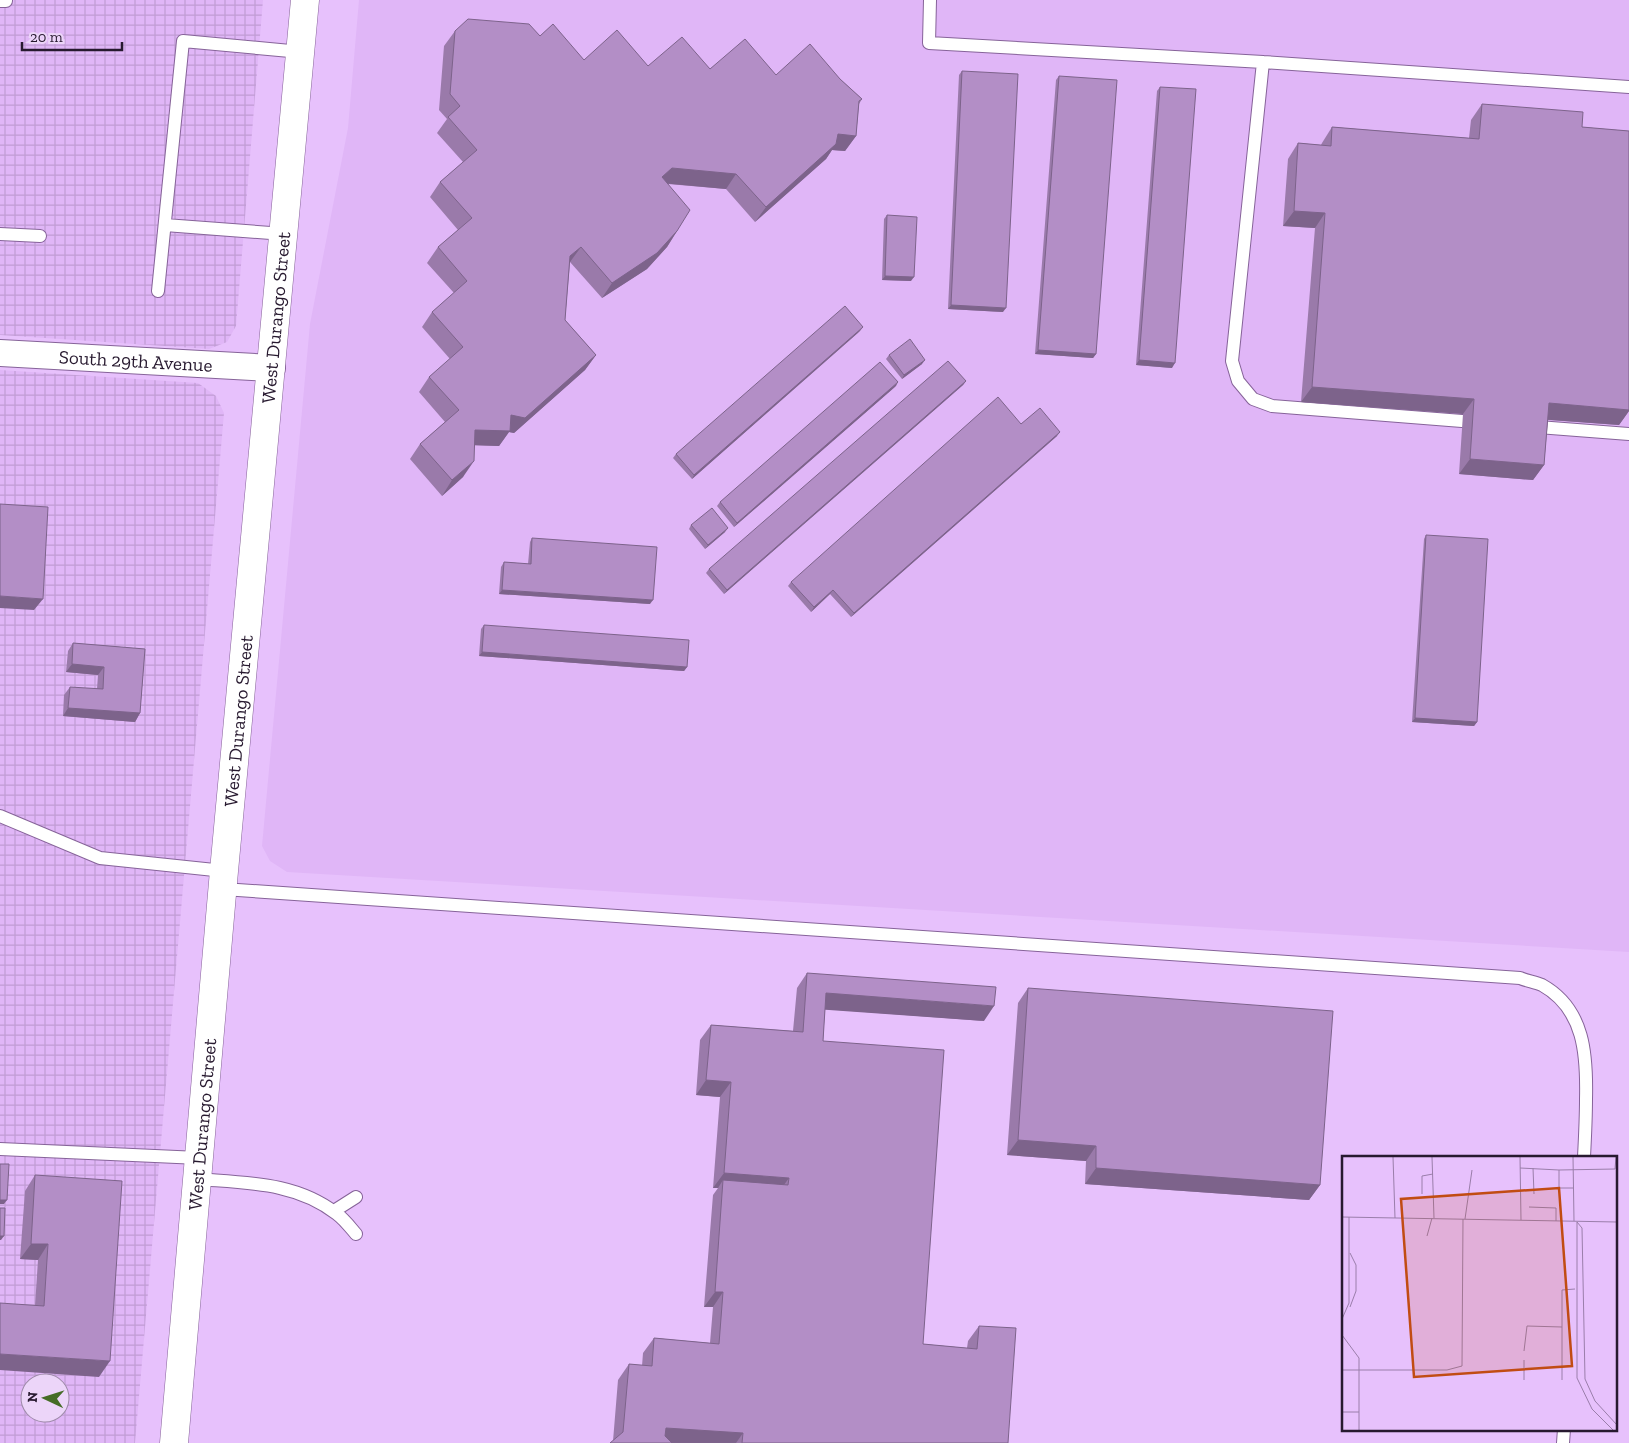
<svg xmlns="http://www.w3.org/2000/svg" width="1629" height="1443" viewBox="0 0 1629 1443" font-family="'Zilla Slab',serif">
<style>
.built{fill:#e0b6f7}
.industrial{fill:url(#industrial-grid);fill-rule:evenodd}
.lines{fill:none;stroke-linecap:round;stroke-linejoin:round}
.lane-casing{stroke:#866399;stroke-width:14}
.street-casing{stroke:#866399;stroke-width:28}
.secondary-casing{stroke:#866399;stroke-width:29}
.lane{stroke:#fff;stroke-width:12}
.street{stroke:#fff;stroke-width:26}
.secondary{stroke:#fff;stroke-width:28}
.wall{fill:#9a7aaa}
.shaded-wall{fill:#7d638b}
.building{fill:#b38ec6;stroke:#7d638b}
.labels{text-anchor:middle;dominant-baseline:central;stroke-width:5;stroke-linejoin:round;paint-order:stroke}
.street-label{font-size:19px;fill:#27192f;stroke:#ecd5f9}
.inset-road{fill:none;stroke:#9a7eaa;stroke-width:1}
.view{fill:#c14c13;fill-opacity:0.15;stroke:#c14c13;stroke-width:2.5}
.inset-edge{fill:none;stroke:#27192f;stroke-width:2.5}
</style>
<defs>
<pattern id="industrial-grid" width="8" height="8" patternUnits="userSpaceOnUse" patternTransform="scale(1.25)"><rect width="8" height="8" fill="#e0b6f7"/><path d="M0 4h8M4 0v8" fill="none" stroke="#c09cd4"/></pattern>
</defs>
<rect width="100%" height="100%" fill="#e7c1fc"/>
<path class="built" d="M 359,0 L 1629,0 L 1629,952 L 287,872 L 270,861 L 262,846 L 310,324 L 348,128 Z"/>
<path class="industrial" d="M 0,0 L 263,0 L 236,326 L 227,342 L 209,349 L 0,335 Z
M 0,370 L 198,383 L 216,396 L 224,413 L 135,1443 L 0,1443 ZM 30,1383 L 60,1383 L 60,1413 L 30,1413 Z"/>
<g class="lines">
<defs>
<path id="lane" d="M 930,0 L 929,43 L 1263,62 L 1629,87
M 0,1 L 6,1 L 6,0
M 1263,62 L 1232,361 L 1238,381 L 1253,399 L 1272,406 L 1462,421
M 165,225 L 284,234
M 0,234 L 40,236
M 158,291 L 183,41 L 301,52
M 1538,427 L 1629,434
M 0,816 L 100,858 L 224,871
M 223,889 L 1520,978 C 1527,981 1535,982 1542,985 C 1585,1009 1587,1056 1586,1099 C 1586,1119 1585,1138 1584,1157
M 0,1149 L 199,1158
M 197,1179 C 247,1183 296,1182 337,1214 C 344,1219 350,1227 356,1234
M 334,1211 L 356,1197
M 1563,1443 L 1564,1429"/>
<g id="street">
<path id="s1" d="M 0,353 L 272,368"/>
</g>
<g id="secondary">
<path id="s2" d="M 174,1443 L 224,871 L 305,0"/>
</g>
</defs>
<use href="#lane" class="lane-casing"/>
<use href="#street" class="street-casing"/>
<use href="#secondary" class="secondary-casing"/>
<use href="#lane" class="lane"/>
<use href="#street" class="street"/>
<use href="#secondary" class="secondary"/>
</g>
<path class="wall" d="M 455,31 L 540,36 L 584,60 L 648,66 L 710,69 L 776,75 L 840,79 L 862,99 L 859,104 L 856,136 L 845,151 L 832,150 L 826,159 L 755,222 L 726,189 L 668,184 L 677,231 L 667,247 L 647,269 L 602,298 L 570,262 L 565,320 L 596,355 L 585,370 L 514,433 L 509,432 L 499,446 L 475,445 L 463,477 L 442,496 L 410,459 L 420,444 L 445,422 L 419,392 L 429,377 L 450,359 L 422,327 L 432,312 L 454,293 L 427,263 L 438,247 L 458,230 L 430,197 L 440,182 L 463,162 L 437,133 L 447,119 L 439,110 L 444,46 Z
M 962,71 L 1003,312 L 948,309 L 959,75 Z
M 1059,76 L 1096,354 L 1093,358 L 1035,354 L 1056,80 Z
M 1160,87 L 1172,368 L 1136,365 L 1157,91 Z
M 1482,104 L 1582,127 L 1629,131 L 1629,411 L 1619,425 L 1548,420 L 1544,465 L 1533,480 L 1459,474 L 1463,414 L 1301,402 L 1315,228 L 1283,226 L 1288,159 L 1298,143 L 1321,145 L 1322,143 L 1332,127 L 1469,138 L 1471,120 Z
M 887,215 L 911,281 L 882,280 L 884,219 Z
M 860,331 L 692,479 L 673,458 L 676,454 Z
M 889,355 L 922,364 L 902,379 L 886,359 Z
M 966,381 L 963,385 L 724,594 L 706,573 L 709,569 Z
M 896,386 L 734,527 L 717,506 L 720,502 Z
M 1021,424 L 1057,436 L 851,617 L 830,594 L 811,612 L 788,586 L 791,582 Z
M 691,525 L 725,532 L 705,549 L 689,529 Z
M 1426,535 L 1477,722 L 1474,726 L 1412,722 L 1424,539 Z
M 532,538 L 650,604 L 499,594 L 501,567 L 504,562 L 528,564 L 530,542 Z
M 484,625 L 687,667 L 684,671 L 479,656 L 481,629 Z
M 73,643 L 145,649 L 140,713 L 135,722 L 63,716 L 64,695 L 70,687 L 97,689 L 98,675 L 66,672 L 68,651 Z
M 807,973 L 984,1021 L 825,1009 L 823,1041 L 923,1344 L 967,1348 L 968,1341 L 979,1326 L 1008,1443 L 610,1443 L 613,1441 L 618,1380 L 629,1364 L 642,1366 L 643,1353 L 654,1338 L 710,1343 L 713,1307 L 704,1307 L 713,1195 L 718,1188 L 713,1188 L 720,1097 L 696,1095 L 700,1040 L 711,1025 L 793,1031 L 797,988 Z
M 1028,988 L 1320,1185 L 1309,1200 L 1085,1184 L 1086,1161 L 1007,1155 L 1018,1003 Z
M 35,1175 L 99,1377 L 35,1306 L 38,1260 L 20,1259 L 25,1191 Z"/>
<path class="shaded-wall" d="M 838,134 L 856,136 L 845,151 L 832,150 L 826,159 L 755,222 L 766,207 Z
M 672,168 L 736,174 L 726,189 L 661,183 L 662,177 Z
M 1294,211 L 1325,213 L 1315,228 L 1283,226 Z
M 677,231 L 667,247 L 647,269 L 602,298 L 612,283 Z
M 581,247 L 570,262 L 560,272 L 570,256 Z
M 885,276 L 914,277 L 911,281 L 882,280 Z
M 951,305 L 1006,308 L 1003,312 L 948,309 Z
M 863,327 L 860,331 L 692,479 L 694,475 Z
M 1038,350 L 1096,354 L 1093,358 L 1035,354 Z
M 596,355 L 585,370 L 514,433 L 509,432 L 499,446 L 465,445 L 475,430 Z
M 925,360 L 922,364 L 902,379 L 904,375 Z
M 1139,360 L 1175,363 L 1172,368 L 1136,365 Z
M 966,381 L 963,385 L 724,594 L 727,590 Z
M 898,382 L 896,386 L 734,527 L 737,523 Z
M 1312,387 L 1474,399 L 1463,414 L 1301,402 Z
M 1549,403 L 1629,410 L 1629,411 L 1619,425 L 1538,419 Z
M 1060,432 L 1057,436 L 851,617 L 854,613 Z
M 1470,459 L 1544,465 L 1533,480 L 1459,474 Z
M 474,461 L 463,477 L 442,496 L 452,480 Z
M 728,528 L 725,532 L 705,549 L 708,545 Z
M 502,590 L 653,600 L 650,604 L 499,594 Z
M 833,590 L 830,594 L 811,612 L 814,607 Z
M 0,596 L 43,599 L 34,610 L 0,608 Z
M 482,652 L 687,667 L 684,671 L 479,656 Z
M 72,664 L 104,667 L 98,675 L 66,672 Z
M 68,708 L 140,713 L 135,722 L 63,716 Z
M 1415,718 L 1477,722 L 1474,726 L 1412,722 Z
M 826,993 L 994,1006 L 984,1021 L 815,1009 Z
M 706,1080 L 731,1082 L 720,1097 L 696,1095 Z
M 1018,1140 L 1096,1146 L 1086,1161 L 1007,1155 Z
M 1096,1168 L 1320,1185 L 1309,1200 L 1085,1184 Z
M 724,1173 L 789,1178 L 778,1193 L 723,1180 L 718,1188 L 713,1188 Z
M 0,1200 L 7,1200 L 4,1204 L 0,1204 Z
M 0,1236 L 4,1236 L 1,1240 L 0,1240 Z
M 31,1244 L 48,1244 L 38,1260 L 20,1259 Z
M 715,1292 L 723,1292 L 713,1307 L 704,1307 Z
M 0,1354 L 110,1361 L 99,1377 L 0,1370 Z
M 666,1428 L 743,1433 L 736,1443 L 656,1443 Z"/>
<path class="building" d="M 468,19 L 529,24 L 540,36 L 553,24 L 584,60 L 617,30 L 648,66 L 682,37 L 710,69 L 745,39 L 776,75 L 810,44 L 840,79 L 862,99 L 859,101 L 856,136 L 838,134 L 836,144 L 766,207 L 736,174 L 672,168 L 662,177 L 690,210 L 677,231 L 657,253 L 612,283 L 581,247 L 570,256 L 565,320 L 596,355 L 525,418 L 511,415 L 510,431 L 475,430 L 474,461 L 452,480 L 420,444 L 459,410 L 429,377 L 463,347 L 432,312 L 467,281 L 438,247 L 472,218 L 440,182 L 477,150 L 448,117 L 460,106 L 450,94 L 455,31 Z
M 962,71 L 1018,74 L 1006,308 L 951,305 Z
M 1059,76 L 1117,80 L 1096,354 L 1038,350 Z
M 1160,87 L 1196,89 L 1175,363 L 1139,360 Z
M 1482,104 L 1583,112 L 1582,127 L 1629,131 L 1629,410 L 1549,403 L 1544,465 L 1470,459 L 1474,399 L 1312,387 L 1325,213 L 1294,211 L 1298,143 L 1331,146 L 1332,127 L 1479,139 Z
M 887,215 L 917,217 L 914,277 L 885,276 Z
M 845,306 L 863,327 L 694,475 L 676,454 Z
M 910,339 L 925,360 L 904,375 L 889,355 Z
M 948,361 L 966,381 L 727,590 L 709,569 Z
M 880,362 L 898,382 L 737,523 L 720,502 Z
M 998,397 L 1021,424 L 1040,408 L 1060,432 L 854,613 L 833,590 L 814,607 L 791,582 Z
M 0,504 L 48,507 L 43,599 L 0,596 Z
M 712,508 L 728,528 L 708,545 L 691,525 Z
M 1426,535 L 1488,539 L 1477,722 L 1415,718 Z
M 532,538 L 657,547 L 653,600 L 502,590 L 504,562 L 531,564 Z
M 484,625 L 689,640 L 687,667 L 482,652 Z
M 73,643 L 145,649 L 140,713 L 68,708 L 70,687 L 103,689 L 104,667 L 72,664 Z
M 807,973 L 996,987 L 994,1006 L 826,993 L 823,1041 L 944,1050 L 923,1344 L 977,1349 L 979,1326 L 1016,1328 L 1008,1443 L 742,1443 L 743,1433 L 666,1428 L 665,1436 L 672,1443 L 610,1443 L 623,1432 L 629,1364 L 652,1366 L 654,1338 L 719,1344 L 723,1292 L 715,1292 L 723,1180 L 788,1185 L 789,1178 L 724,1173 L 731,1082 L 706,1080 L 711,1025 L 803,1032 Z
M 1028,988 L 1333,1011 L 1320,1185 L 1096,1168 L 1096,1146 L 1018,1140 Z
M 0,1164 L 9,1164 L 7,1200 L 0,1200 Z
M 35,1175 L 122,1181 L 110,1361 L 0,1354 L 0,1303 L 44,1306 L 48,1244 L 31,1244 Z
M 0,1208 L 5,1208 L 4,1236 L 0,1236 Z"/>
<g class="labels">
<g class="street-label">
<text stroke="none"><textPath href="#s2" startOffset="1130">West Durango Street</textPath></text>
<text stroke="none"><textPath href="#s1" startOffset="136">South 29th Avenue</textPath></text>
<text stroke="none"><textPath href="#s2" startOffset="725">West Durango Street</textPath></text>
<text stroke="none"><textPath href="#s2" startOffset="320">West Durango Street</textPath></text>
</g>
</g>
<g transform="translate(1342 1156)">
<rect width="275" height="275" fill="#e7c1fc"/>
<path class="inset-road" d="M 51,1 L 53,62M 90,1 L 92,62M 178,1 L 179,64M 231,1 L 232,65M 178,12 L 217,14M 191,12 L 192,38M 232,32 L 217,32 L 217,14 L 273,13 L 274,1M 80,38 L 80,20 L 91,18M 187,51 L 214,52 L 214,65M 0,61 L 275,66M 123,63 L 130,14M 235,66 L 235,222 L 250,253 L 271,274M 235,66 L 240,72 L 243,223 L 253,245 L 275,269M 85,80 L 90,62M 8,151 L 14,135 L 14,109 L 8,97M 0,163 L 7,147 L 7,61M 0,179 L 17,202 L 17,274M 182,195 L 185,170 L 220,171M 0,214 L 105,214 L 120,210 L 121,63M 182,224 L 182,204M 220,224 L 220,134 L 233,133M 0,256 L 17,256"/>
<path class="view" d="M 217,32 L 230,210 L 72,221 L 59,43 Z"/>
<rect width="275" height="275" class="inset-edge"/>
</g>
<g transform="translate(45 1398) rotate(274)"><circle r="24" fill="#ecd5f9" stroke="#9d8aa8"/>
<path d="M0-4L9 19L0 12L-9 19Z" fill="#456c26"/>
<text y="-8" font-size="14" font-weight="bold" text-anchor="middle" fill="#27192f">N</text>
</g>
<path d="M22 42v8h100v-8" fill="none" stroke="#27192f" stroke-width="2.5"/>
<text x="30" y="42" font-size="15" fill="#27192f" stroke="#ecd5f9" stroke-width="4" paint-order="stroke">20 m</text>
</svg>
